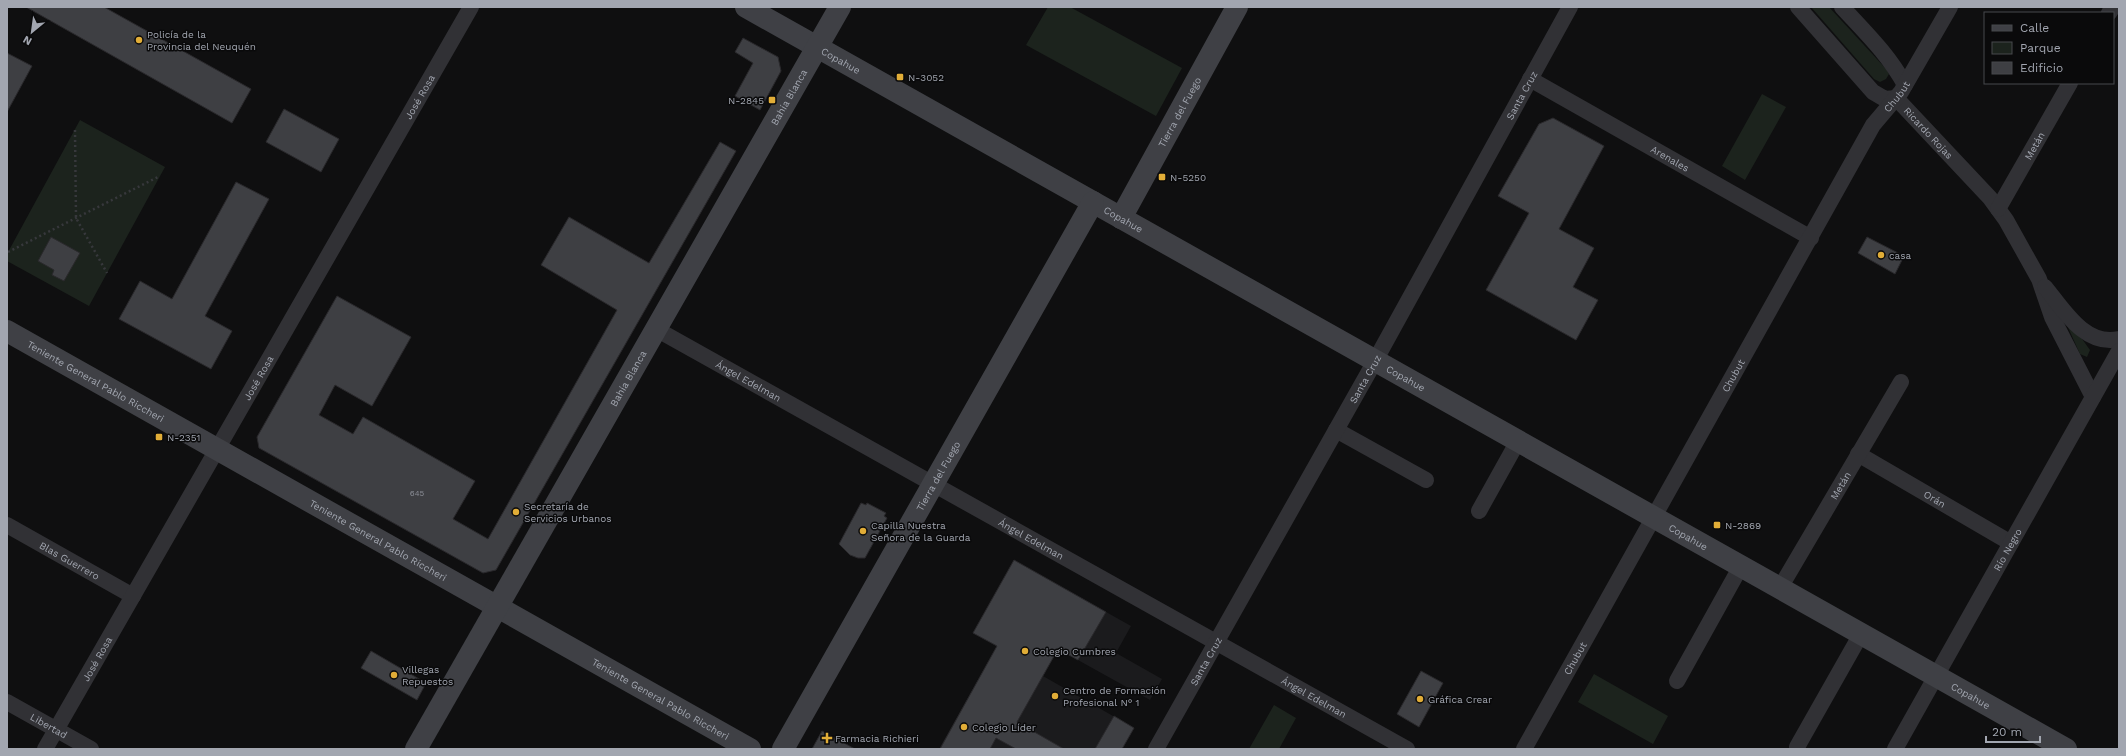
<svg xmlns="http://www.w3.org/2000/svg" width="2126" height="756" viewBox="0 0 2126 756" font-family="'Work Sans',sans-serif">
<style>
.built{fill:#1b1b1d}
.green{fill:#1c231d}
.building{fill:#3e3f43;stroke:#2a292c}
.lines{fill:none;stroke-linecap:round;stroke-linejoin:round}
.path{stroke:#37383c;stroke-width:2.5;stroke-dasharray:2 3;stroke-linecap:butt}
.street{stroke:#313135;stroke-width:16}
.secondary{stroke:#3f4045;stroke-width:22}
.poi-dot{fill:#e1ad37;stroke:#0a0a0b;stroke-width:1.5}
.labels{text-anchor:middle;dominant-baseline:central;stroke-width:3;stroke-linejoin:round;paint-order:stroke}
.number-label{font-size:8px;fill:#898c95}
.poi-label{font-size:10px;fill:#a2a6b0;stroke:#0a0a0b;text-anchor:start}
.street-label{font-size:10px;fill:#a2a6b0;stroke:#0a0a0b}
</style>
<rect width="100%" height="100%" fill="#0f0f10"/>
<path class="built" d="M 1014,560 L 1131,626 L 1116,653 L 1162,679 L 1150,700 L 1058,649 L 1043,676 L 1134,728 L 1122,749 L 939,749 L 997,646 Z"/>
<path class="green" d="M 1048,7 L 1070,7 L 1182,68 L 1156,116 L 1026,45 Z
M 1811,7 L 1829,7 L 1887,70 L 1889,74 L 1886,79 L 1880,82 L 1874,79 Z
M 1762,94 L 1786,107 L 1745,180 L 1722,166 Z
M 80,120 L 165,167 L 89,306 L 7,261 L 7,254 Z
M 2067,325 L 2072,325 L 2090,350 L 2087,357 L 2080,354 Z
M 1594,674 L 1668,716 L 1653,744 L 1578,702 Z
M 1274,705 L 1296,718 L 1279,749 L 1249,749 Z"/>
<path class="building" d="M 26,7 L 104,7 L 251,89 L 232,123 Z
M 743,38 L 778,57 L 781,71 L 760,110 L 735,96 L 753,63 L 735,52 Z
M 7,53 L 32,66 L 7,112 Z
M 284,109 L 339,139 L 321,172 L 266,142 Z
M 1553,118 L 1604,146 L 1559,229 L 1594,248 L 1573,287 L 1598,300 L 1576,340 L 1486,290 L 1529,213 L 1498,196 L 1539,124 Z
M 720,142 L 736,151 L 496,570 L 483,573 L 259,448 L 257,437 L 337,296 L 411,337 L 372,406 L 335,385 L 319,415 L 353,434 L 363,417 L 475,481 L 453,519 L 488,539 L 617,310 L 541,265 L 569,217 L 649,263 Z
M 236,182 L 269,199 L 205,316 L 232,331 L 211,369 L 119,319 L 140,281 L 172,299 Z
M 51,237 L 80,253 L 64,281 L 52,275 L 54,270 L 38,261 Z
M 1867,237 L 1904,256 L 1895,274 L 1858,253 Z
M 861,503 L 866,505 L 867,503 L 886,513 L 884,516 L 887,518 L 865,558 L 858,558 L 850,555 L 839,544 Z
M 1014,560 L 1106,612 L 1078,660 L 1058,649 L 1017,722 L 1064,749 L 1016,749 L 996,738 L 990,749 L 940,749 L 997,646 L 973,633 Z
M 371,651 L 426,683 L 417,700 L 361,668 Z
M 1421,671 L 1443,683 L 1419,727 L 1397,714 Z
M 1114,716 L 1134,728 L 1122,749 L 1095,749 Z
M 822,731 L 855,749 L 812,749 Z"/>
<g class="lines">
<path class="path" d="M 75,130 L 76,218 L 107,273
M 8,252 L 160,176"/>
<g class="street">
<path id="s1" d="M 1798,7 L 1873,92 L 1885,99 L 1896,98 L 1990,198 L 2006,220 L 2039,279 L 2052,317 L 2093,397"/>
<path d="M 1842,7 C 1865,32 1889,55 1905,85"/>
<path d="M 2109,13 L 2113,7"/>
<path id="s2" d="M 1530,79 L 1811,238"/>
<path id="s3" d="M 1998,209 L 2070,83"/>
<path d="M 2045,287 C 2063,309 2085,347 2119,339"/>
<path id="s4" d="M 656,329 L 1407,749"/>
<path d="M 1336,430 L 1426,480"/>
<path id="s5" d="M 1858,454 L 2011,543"/>
<path d="M 1479,511 L 1518,441"/>
<path id="s6" d="M 7,525 L 133,596"/>
<path id="s7" d="M 1780,588 L 1901,382"/>
<path d="M 1677,681 L 1741,566"/>
<path id="s8" d="M 7,702 L 91,749"/>
<path d="M 1797,747 L 1861,634"/>
<path id="s9" d="M 45,749 L 471,7"/>
<path id="s10" d="M 1156,749 L 1375,361 L 1570,7"/>
<path id="s11" d="M 1524,749 L 1873,125 L 1901,92 L 1950,7"/>
<path id="s12" d="M 1895,749 L 2119,351"/>
</g>
<g class="secondary">
<path id="s13" d="M 746,7 L 2066,749"/>
<path id="s14" d="M 1121,218 L 1237,7"/>
<path id="s15" d="M 7,331 L 750,749"/>
<path id="s16" d="M 416,749 L 840,7"/>
<path id="s17" d="M 783,749 L 1093,202"/>
</g>
</g>
<g class="poi-dot">
<circle cx="139" cy="40" r="4"/>
<rect x="896" y="73" width="8" height="8" rx="2"/>
<rect x="768" y="96" width="8" height="8" rx="2"/>
<rect x="1158" y="173" width="8" height="8" rx="2"/>
<circle cx="1881" cy="255" r="4"/>
<rect x="155" y="433" width="8" height="8" rx="2"/>
<circle cx="516" cy="512" r="4"/>
<rect x="1713" y="521" width="8" height="8" rx="2"/>
<circle cx="863" cy="531" r="4"/>
<circle cx="1025" cy="651" r="4"/>
<circle cx="394" cy="675" r="4"/>
<circle cx="1055" cy="696" r="4"/>
<circle cx="1420" cy="699" r="4"/>
<circle cx="964" cy="727" r="4"/>
<path d="M825 732h4v4h4v4h-4v4h-4v-4h-4v-4h4z"/>
</g>
<g class="labels">
<g class="number-label">
<text x="417" y="493">645</text>
</g>
<g class="poi-label">
<text x="147" y="34">Policía de la<tspan x="147" dy="12">Provincia del Neuquén</tspan></text>
<text x="908" y="77">N-3052</text>
<text x="764" y="100" text-anchor="end">N-2845</text>
<text x="1170" y="177">N-5250</text>
<text x="1889" y="255">casa</text>
<text x="167" y="437">N-2351</text>
<text x="524" y="506">Secretaría de<tspan x="524" dy="12">Servicios Urbanos</tspan></text>
<text x="871" y="525">Capilla Nuestra<tspan x="871" dy="12">Señora de la Guarda</tspan></text>
<text x="1725" y="525">N-2869</text>
<text x="1033" y="651">Colegio Cumbres</text>
<text x="402" y="669">Villegas<tspan x="402" dy="12">Repuestos</tspan></text>
<text x="1063" y="690">Centro de Formación<tspan x="1063" dy="12">Profesional N° 1</tspan></text>
<text x="1428" y="699">Gráfica Crear</text>
<text x="972" y="727">Colegio Líder</text>
<text x="835" y="738">Farmacia Richieri</text>
</g>
<g class="street-label">
<text stroke="none"><textPath href="#s13" startOffset="109">Copahue</textPath></text>
<text stroke="none"><textPath href="#s10" startOffset="749">Santa Cruz</textPath></text>
<text stroke="none"><textPath href="#s11" startOffset="752">Chubut</textPath></text>
<text stroke="none"><textPath href="#s9" startOffset="752">José Rosa</textPath></text>
<text stroke="none"><textPath href="#s16" startOffset="751">Bahía Blanca</textPath></text>
<text stroke="none"><textPath href="#s14" startOffset="121">Tierra del Fuego</textPath></text>
<text stroke="none"><textPath href="#s1" startOffset="186">Ricardo Rojas</textPath></text>
<text stroke="none"><textPath href="#s3" startOffset="73">Metán</textPath></text>
<text stroke="none"><textPath href="#s2" startOffset="161">Arenales</textPath></text>
<text stroke="none"><textPath href="#s13" startOffset="433">Copahue</textPath></text>
<text stroke="none"><textPath href="#s11" startOffset="428">Chubut</textPath></text>
<text stroke="none"><textPath href="#s9" startOffset="428">José Rosa</textPath></text>
<text stroke="none"><textPath href="#s16" startOffset="427">Bahía Blanca</textPath></text>
<text stroke="none"><textPath href="#s13" startOffset="757">Copahue</textPath></text>
<text stroke="none"><textPath href="#s10" startOffset="425">Santa Cruz</textPath></text>
<text stroke="none"><textPath href="#s4" startOffset="106">Ángel Edelman</textPath></text>
<text stroke="none"><textPath href="#s15" startOffset="102">Teniente General Pablo Riccheri</textPath></text>
<text stroke="none"><textPath href="#s17" startOffset="314">Tierra del Fuego</textPath></text>
<text stroke="none"><textPath href="#s7" startOffset="119">Metán</textPath></text>
<text stroke="none"><textPath href="#s5" startOffset="89">Orán</textPath></text>
<text stroke="none"><textPath href="#s13" startOffset="1081">Copahue</textPath></text>
<text stroke="none"><textPath href="#s4" startOffset="430">Ángel Edelman</textPath></text>
<text stroke="none"><textPath href="#s15" startOffset="426">Teniente General Pablo Riccheri</textPath></text>
<text stroke="none"><textPath href="#s12" startOffset="229">Río Negro</textPath></text>
<text stroke="none"><textPath href="#s6" startOffset="72">Blas Guerrero</textPath></text>
<text stroke="none"><textPath href="#s11" startOffset="104">Chubut</textPath></text>
<text stroke="none"><textPath href="#s9" startOffset="104">José Rosa</textPath></text>
<text stroke="none"><textPath href="#s10" startOffset="101">Santa Cruz</textPath></text>
<text stroke="none"><textPath href="#s13" startOffset="1405">Copahue</textPath></text>
<text stroke="none"><textPath href="#s4" startOffset="754">Ángel Edelman</textPath></text>
<text stroke="none"><textPath href="#s15" startOffset="750">Teniente General Pablo Riccheri</textPath></text>
<text stroke="none"><textPath href="#s8" startOffset="48">Libertad</textPath></text>
</g>
</g>
<rect width="2126" height="756" fill="none" stroke="#a2a6b0" stroke-width="16"/>
<rect x="1984" y="12" width="130" height="72" fill="#0a0a0b" stroke="#47484d"/>
<rect x="1992" y="25" width="20" height="6" fill="#3f4045" stroke="#47484d"/>
<text x="2020" y="32" font-size="12" fill="#a2a6b0">Calle</text>
<rect x="1992" y="42" width="20" height="12" fill="#1c231d" stroke="#47484d"/>
<text x="2020" y="52" font-size="12" fill="#a2a6b0">Parque</text>
<rect x="1992" y="62" width="20" height="12" fill="#3e3f43" stroke="#47484d"/>
<text x="2020" y="72" font-size="12" fill="#a2a6b0">Edificio</text>
<g transform="translate(32 32) rotate(209)" stroke="#0a0a0b" stroke-width="3" paint-order="stroke">
<path d="M0-3L7 15L0 10L-7 15Z" fill="#a2a6b0"/>
<text y="-6" font-size="11" font-weight="bold" text-anchor="middle" fill="#a2a6b0">N</text>
</g>
<path d="M1986 736v6h54v-6" fill="none" stroke="#a2a6b0" stroke-width="2"/>
<text x="1992" y="736" font-size="12" fill="#a2a6b0" stroke="#0a0a0b" stroke-width="3" paint-order="stroke">20 m</text>
</svg>
